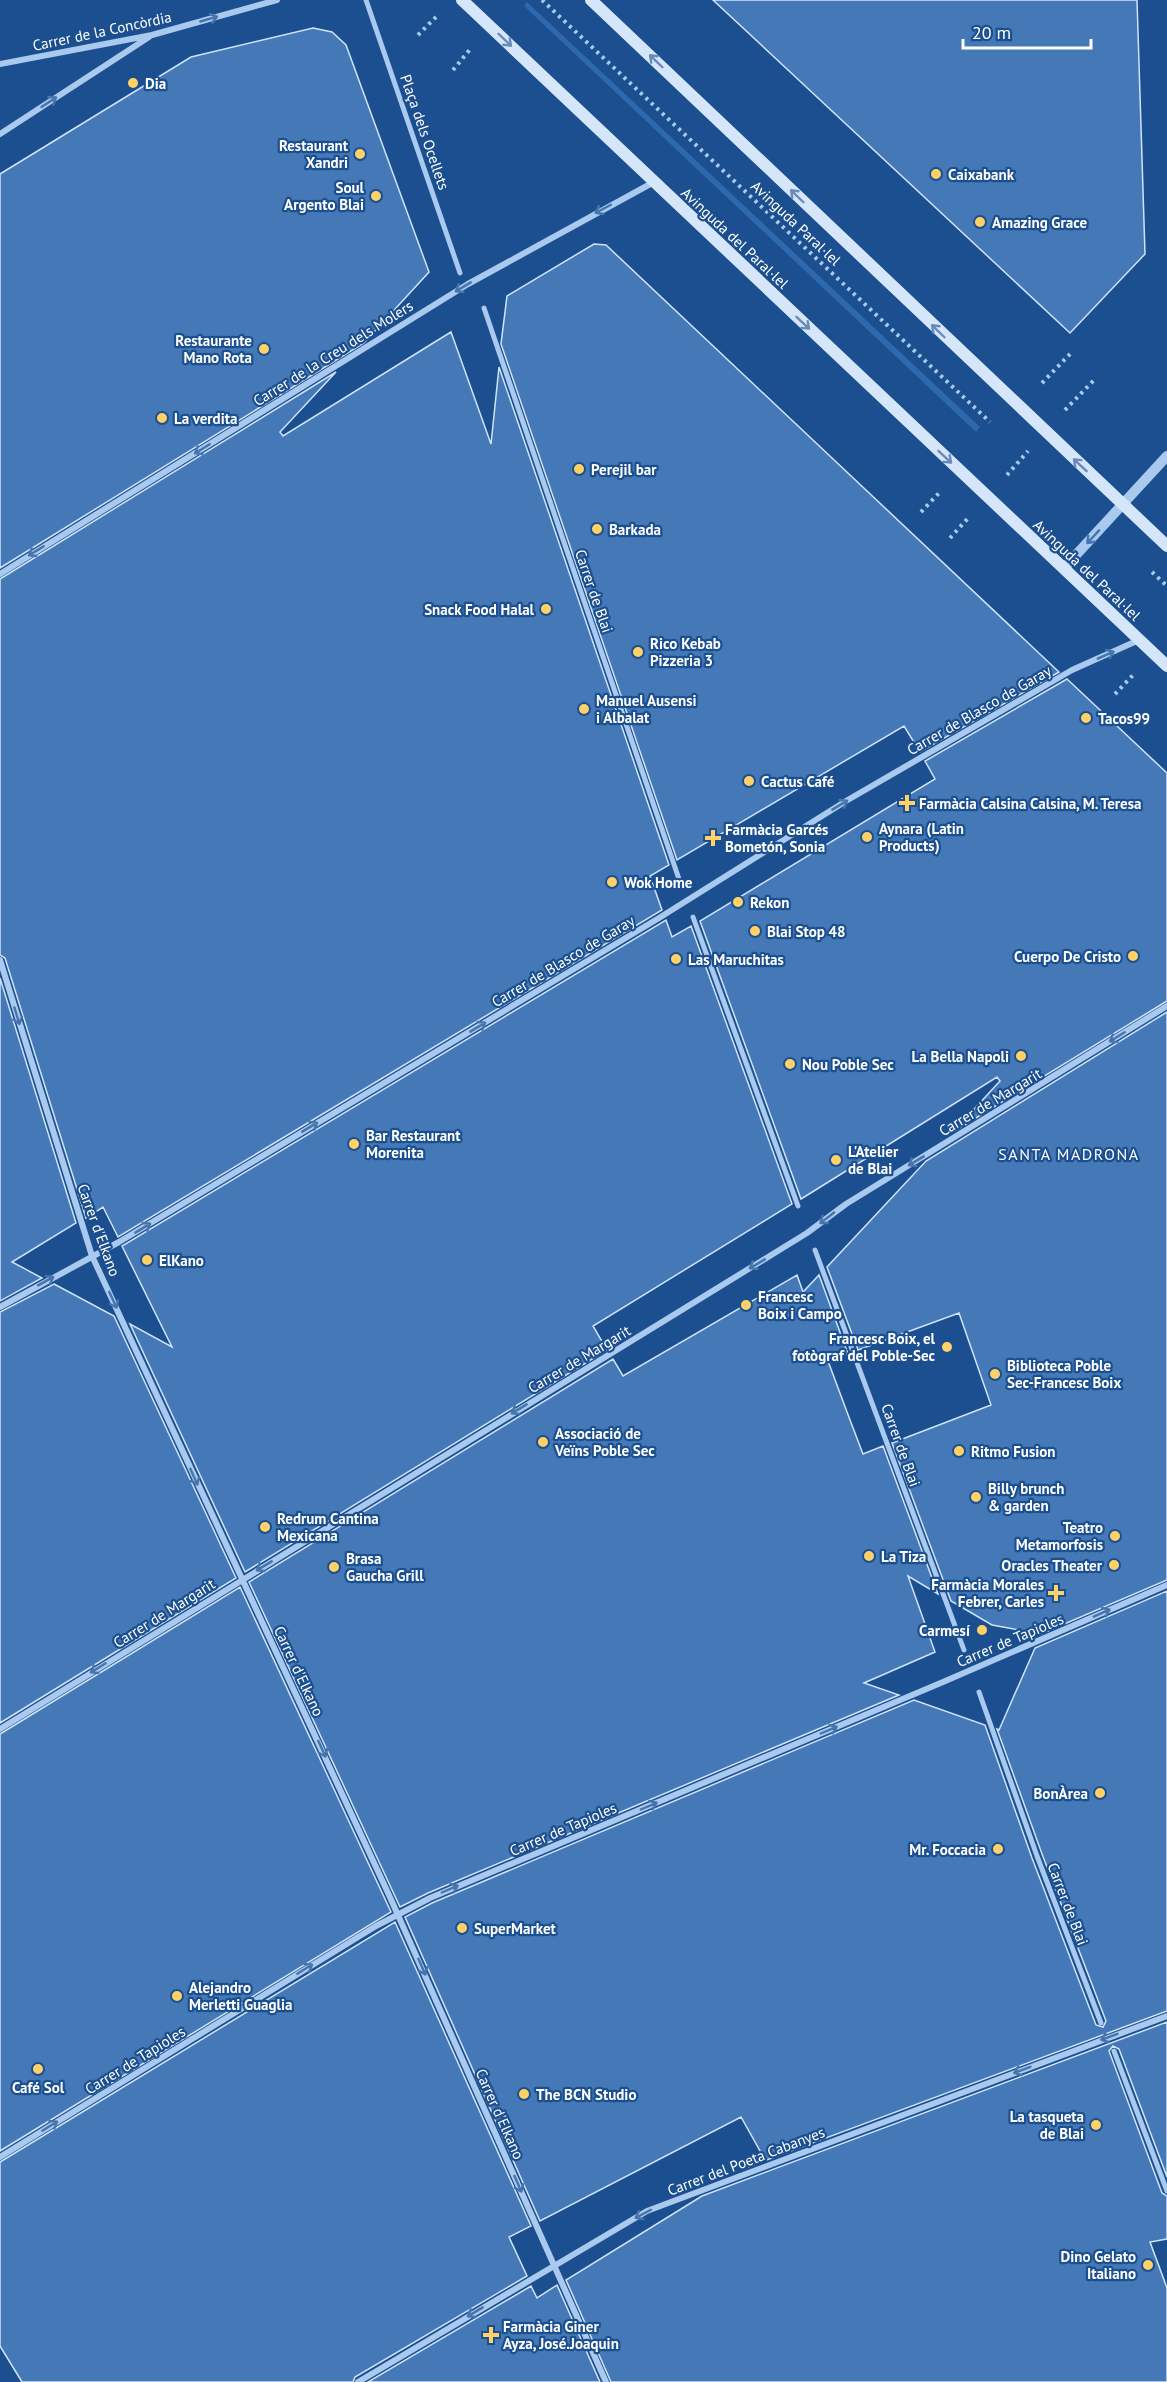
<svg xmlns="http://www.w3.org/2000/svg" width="1167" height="2382" viewBox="0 0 1167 2382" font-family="'PT Sans',sans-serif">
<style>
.green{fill:#2e69ad}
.building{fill:#4478b7;stroke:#cfe3fa;stroke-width:1.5}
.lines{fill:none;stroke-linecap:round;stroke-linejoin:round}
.path{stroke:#a9c9ee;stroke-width:4;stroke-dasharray:3 4.5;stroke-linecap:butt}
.pedestrian{stroke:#a9c9ee;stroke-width:5}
.minor{stroke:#a9c9ee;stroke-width:6}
.tertiary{stroke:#a9c9ee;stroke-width:10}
.secondary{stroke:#d6e6fa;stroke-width:12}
.oneway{stroke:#4674ac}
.oneway2{stroke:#668bba}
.poi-dot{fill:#ffd166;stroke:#1b4f8f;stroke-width:2}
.labels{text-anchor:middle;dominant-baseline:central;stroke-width:4.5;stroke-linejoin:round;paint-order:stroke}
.street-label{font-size:15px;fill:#fff;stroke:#1b4f8f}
.poi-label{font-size:15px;font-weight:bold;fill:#fff;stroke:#1b4f8f;text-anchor:start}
.neighbourhood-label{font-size:16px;letter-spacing:1.5px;fill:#fff;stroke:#1b4f8f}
</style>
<rect width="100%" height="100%" fill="#1b4f8f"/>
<path class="green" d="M 527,2 L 980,427 L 976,432 L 524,6 Z"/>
<path class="building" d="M 713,0 L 1137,0 L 1145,254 L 1070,333 Z
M 313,28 L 332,32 L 346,45 L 429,272 L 364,343 L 0,568 L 0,174 L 191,57 Z
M 594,244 L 606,245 L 1059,672 L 920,752 L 904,726 L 677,860 L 501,344 L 507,296 Z
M 451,332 L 491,444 L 499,367 L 669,865 L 650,876 L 662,910 L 118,1237 L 103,1207 L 86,1218 L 5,958 L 0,955 L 0,579 L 336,372 L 280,432 L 283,436 Z
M 1067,679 L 1167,773 L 1167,1001 L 953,1132 L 1000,1081 L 997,1077 L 801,1199 L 700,921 L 935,779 L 925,761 Z
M 666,920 L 672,937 L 691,926 L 792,1204 L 593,1326 L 607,1350 L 245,1572 L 130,1324 L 172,1347 L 122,1246 Z
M 0,978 L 76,1223 L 12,1262 L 42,1278 L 0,1301 Z
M 1167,1012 L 1167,1580 L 1041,1634 L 992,1625 L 951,1601 L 892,1443 L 991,1405 L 959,1313 L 858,1350 L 827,1267 L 926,1161 Z
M 797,1275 L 803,1292 L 819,1275 L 848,1354 L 828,1361 L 850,1420 L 863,1454 L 883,1446 L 938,1594 L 908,1576 L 935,1652 L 864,1683 L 899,1695 L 428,1893 L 400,1907 L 249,1582 L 613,1359 L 623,1376 Z
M 54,1284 L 114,1316 L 236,1578 L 0,1723 L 0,1312 Z
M 240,1587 L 391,1912 L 0,2151 L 0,1734 Z
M 1167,1591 L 1167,2011 L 748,2167 L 764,2158 L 741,2117 L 540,2221 L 405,1917 L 432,1903 L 914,1700 L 985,1725 L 1032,1858 L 1096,2025 L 1103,2027 L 1106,2021 L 1042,1854 L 997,1729 L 999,1730 L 1035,1648 Z
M 395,1922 L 531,2226 L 509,2237 L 527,2276 L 355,2377 L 353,2382 L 22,2382 L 0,2346 L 0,2162 Z
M 1167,2022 L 1167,2177 L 1119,2049 L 1113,2046 L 1109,2051 L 1162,2193 L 1167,2196 L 1167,2239 L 1150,2242 L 1167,2288 L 1167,2382 L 611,2382 L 566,2280 L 702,2196 Z
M 557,2285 L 600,2382 L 368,2382 L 531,2286 L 537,2298 Z"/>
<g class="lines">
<path class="path" d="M 542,0 L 990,422
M 418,35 L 438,15
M 453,70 L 472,47
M 1042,383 L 1070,354
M 1065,410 L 1096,378
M 1007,475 L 1028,451
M 921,512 L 941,491
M 950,538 L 970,516
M 1152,572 L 1167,586
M 1115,694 L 1134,674"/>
<path class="pedestrian" d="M 366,0 L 460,273
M 484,308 L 680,882
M 693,917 L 798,1206
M 815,1250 L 964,1650
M 979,1692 L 1037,1856 L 1101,2023
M 1114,2051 L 1167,2191"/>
<path class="minor" d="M 0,64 L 152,35 L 277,0
M 0,134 L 149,37
M 0,574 L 468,284 L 654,182
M 0,960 L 92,1256 L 389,1895 L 606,2382
M 0,1307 L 119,1242 L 659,918 L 846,801 L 1072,670 L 1139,640
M 0,1729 L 807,1233 L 846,1204 L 1167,1006
M 0,2157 L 376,1926 L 430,1898 L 943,1682 L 1167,1585
M 358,2382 L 647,2211 L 1167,2016"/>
<path class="tertiary" d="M 1064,568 L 1167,456"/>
<path class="secondary" d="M 462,0 L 1167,666
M 591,0 L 1167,546"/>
</g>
<defs><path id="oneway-shaft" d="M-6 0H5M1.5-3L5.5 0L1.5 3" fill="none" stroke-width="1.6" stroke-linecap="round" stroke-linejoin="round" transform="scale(1.5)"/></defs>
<g class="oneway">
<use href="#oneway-shaft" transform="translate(209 19) rotate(-16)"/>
<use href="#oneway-shaft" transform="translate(49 102) rotate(-33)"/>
<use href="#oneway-shaft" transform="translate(603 209) rotate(152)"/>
<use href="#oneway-shaft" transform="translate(463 287) rotate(149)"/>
<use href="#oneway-shaft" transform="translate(202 449) rotate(148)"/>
<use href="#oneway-shaft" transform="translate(1093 537) rotate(133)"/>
<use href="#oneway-shaft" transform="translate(36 551) rotate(148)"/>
<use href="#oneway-shaft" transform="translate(1106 655) rotate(-24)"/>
<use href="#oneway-shaft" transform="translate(840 805) rotate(-31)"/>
<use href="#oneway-shaft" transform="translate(17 1016) rotate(73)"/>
<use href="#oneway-shaft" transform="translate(478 1027) rotate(-31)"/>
<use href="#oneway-shaft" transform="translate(1117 1037) rotate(148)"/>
<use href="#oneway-shaft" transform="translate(310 1127) rotate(-31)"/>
<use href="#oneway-shaft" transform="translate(916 1161) rotate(149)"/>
<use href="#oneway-shaft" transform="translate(827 1218) rotate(142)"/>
<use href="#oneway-shaft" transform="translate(143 1228) rotate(-31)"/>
<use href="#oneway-shaft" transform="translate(757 1264) rotate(149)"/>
<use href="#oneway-shaft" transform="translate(46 1281) rotate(-29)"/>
<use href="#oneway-shaft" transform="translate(113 1300) rotate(65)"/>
<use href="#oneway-shaft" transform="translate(519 1409) rotate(149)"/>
<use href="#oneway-shaft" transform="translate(194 1477) rotate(66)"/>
<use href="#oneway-shaft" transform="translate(264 1566) rotate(149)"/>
<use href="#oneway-shaft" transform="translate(1102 1613) rotate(-24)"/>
<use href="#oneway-shaft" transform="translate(98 1668) rotate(148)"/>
<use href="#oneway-shaft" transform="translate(829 1730) rotate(-23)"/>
<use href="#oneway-shaft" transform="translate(322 1749) rotate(65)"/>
<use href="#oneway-shaft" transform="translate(649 1806) rotate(-23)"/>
<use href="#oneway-shaft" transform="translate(450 1889) rotate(-23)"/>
<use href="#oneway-shaft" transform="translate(422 1967) rotate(66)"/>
<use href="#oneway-shaft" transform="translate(305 1969) rotate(-32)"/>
<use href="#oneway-shaft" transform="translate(1109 2037) rotate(160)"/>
<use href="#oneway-shaft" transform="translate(1022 2070) rotate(159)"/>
<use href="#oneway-shaft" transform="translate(50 2126) rotate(-32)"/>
<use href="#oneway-shaft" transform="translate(518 2184) rotate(66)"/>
<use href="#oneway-shaft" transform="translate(643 2214) rotate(152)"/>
<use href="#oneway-shaft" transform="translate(475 2312) rotate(149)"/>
</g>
<g class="oneway2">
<use href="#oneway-shaft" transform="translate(505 40) rotate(44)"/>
<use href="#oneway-shaft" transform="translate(656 61) rotate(-136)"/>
<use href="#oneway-shaft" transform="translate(797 196) rotate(-136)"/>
<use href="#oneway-shaft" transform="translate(803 323) rotate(43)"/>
<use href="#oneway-shaft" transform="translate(938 331) rotate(-136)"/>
<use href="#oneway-shaft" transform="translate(945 457) rotate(43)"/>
<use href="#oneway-shaft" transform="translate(1080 465) rotate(-137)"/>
</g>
<g class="poi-dot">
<circle cx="133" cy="83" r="6"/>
<circle cx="360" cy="154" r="6"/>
<circle cx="936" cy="174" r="6"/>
<circle cx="376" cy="196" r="6"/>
<circle cx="980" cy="222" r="6"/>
<circle cx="264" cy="349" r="6"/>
<circle cx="162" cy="418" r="6"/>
<circle cx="579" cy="469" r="6"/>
<circle cx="597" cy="529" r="6"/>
<circle cx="546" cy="609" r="6"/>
<circle cx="638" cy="652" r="6"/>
<circle cx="584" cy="709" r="6"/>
<circle cx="1086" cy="718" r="6"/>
<circle cx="749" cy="781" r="6"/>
<path d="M904 794h6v6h6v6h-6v6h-6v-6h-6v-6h6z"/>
<circle cx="867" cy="837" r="6"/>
<path d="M710 829h6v6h6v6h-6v6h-6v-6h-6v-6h6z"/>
<circle cx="612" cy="882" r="6"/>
<circle cx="738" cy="902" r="6"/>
<circle cx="755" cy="931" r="6"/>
<circle cx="1133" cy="956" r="6"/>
<circle cx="676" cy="959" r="6"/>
<circle cx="1021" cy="1056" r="6"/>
<circle cx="790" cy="1064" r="6"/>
<circle cx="354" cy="1144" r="6"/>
<circle cx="836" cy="1160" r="6"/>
<circle cx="147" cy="1260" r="6"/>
<circle cx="746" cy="1305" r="6"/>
<circle cx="947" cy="1347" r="6"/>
<circle cx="995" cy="1374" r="6"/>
<circle cx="543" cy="1442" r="6"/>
<circle cx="959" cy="1451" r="6"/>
<circle cx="976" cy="1497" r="6"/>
<circle cx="265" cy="1527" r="6"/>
<circle cx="1115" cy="1536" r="6"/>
<circle cx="869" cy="1556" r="6"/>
<circle cx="1114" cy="1565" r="6"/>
<circle cx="334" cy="1567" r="6"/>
<path d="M1053 1584h6v6h6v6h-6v6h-6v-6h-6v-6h6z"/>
<circle cx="982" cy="1630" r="6"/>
<circle cx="1100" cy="1793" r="6"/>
<circle cx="998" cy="1849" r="6"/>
<circle cx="462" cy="1928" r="6"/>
<circle cx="177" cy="1996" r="6"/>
<circle cx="38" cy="2069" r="6"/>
<circle cx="524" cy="2094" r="6"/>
<circle cx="1096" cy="2125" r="6"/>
<circle cx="1148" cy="2265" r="6"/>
<path d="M488 2326h6v6h6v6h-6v6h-6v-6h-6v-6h6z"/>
</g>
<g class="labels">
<g class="street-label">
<text transform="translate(102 31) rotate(-12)">Carrer de la Concòrdia</text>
<text transform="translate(425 132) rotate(71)">Plaça dels Ocellets</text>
<text transform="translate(796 223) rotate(43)">Avinguda Paral·lel</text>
<text transform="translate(735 238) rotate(43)">Avinguda del Paral·lel</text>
<text transform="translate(333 353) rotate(-32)">Carrer de la Creu dels Molers</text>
<text transform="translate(1087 570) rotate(43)">Avinguda del Paral·lel</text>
<text transform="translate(594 591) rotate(71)">Carrer de Blai</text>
<text transform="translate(979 710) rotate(-30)">Carrer de Blasco de Garay</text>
<text transform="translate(563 961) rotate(-31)">Carrer de Blasco de Garay</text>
<text transform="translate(990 1102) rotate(-31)">Carrer de Margarit</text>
<text transform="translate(99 1230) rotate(70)">Carrer d'Elkano</text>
<text transform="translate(579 1359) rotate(-31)">Carrer de Margarit</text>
<text transform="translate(901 1445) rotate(70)">Carrer de Blai</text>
<text transform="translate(164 1613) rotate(-32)">Carrer de Margarit</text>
<text transform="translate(1010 1640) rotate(-23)">Carrer de Tapioles</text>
<text transform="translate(299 1671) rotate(65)">Carrer d'Elkano</text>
<text transform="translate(563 1829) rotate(-23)">Carrer de Tapioles</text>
<text transform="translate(1068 1904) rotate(69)">Carrer de Blai</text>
<text transform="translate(135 2060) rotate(-32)">Carrer de Tapioles</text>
<text transform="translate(500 2114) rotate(66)">Carrer d'Elkano</text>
<text transform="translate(746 2161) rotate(-21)">Carrer del Poeta Cabanyes</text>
</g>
<g class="poi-label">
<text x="145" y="83">Dia</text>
<text x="348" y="145" text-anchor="end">Restaurant<tspan x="348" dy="17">Xandri</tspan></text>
<text x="948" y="174">Caixabank</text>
<text x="364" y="187" text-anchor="end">Soul<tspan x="364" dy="17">Argento Blai</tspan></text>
<text x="992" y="222">Amazing Grace</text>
<text x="252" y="340" text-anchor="end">Restaurante<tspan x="252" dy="17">Mano Rota</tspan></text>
<text x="174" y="418">La verdita</text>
<text x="591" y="469">Perejil bar</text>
<text x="609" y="529">Barkada</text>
<text x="534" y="609" text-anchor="end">Snack Food Halal</text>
<text x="650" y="643">Rico Kebab<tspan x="650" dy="17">Pizzeria 3</tspan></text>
<text x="596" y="700">Manuel Ausensi<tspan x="596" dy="17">i Albalat</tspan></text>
<text x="1098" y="718">Tacos99</text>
<text x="761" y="781">Cactus Café</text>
<text x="919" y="803">Farmàcia Calsina Calsina, M. Teresa</text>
<text x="879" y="828">Aynara (Latin<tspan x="879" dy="17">Products)</tspan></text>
<text x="725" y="829">Farmàcia Garcés<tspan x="725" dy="17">Bometón, Sonia</tspan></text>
<text x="624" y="882">Wok Home</text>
<text x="750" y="902">Rekon</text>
<text x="767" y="931">Blai Stop 48</text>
<text x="1121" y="956" text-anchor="end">Cuerpo De Cristo</text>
<text x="688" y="959">Las Maruchitas</text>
<text x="1009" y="1056" text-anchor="end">La Bella Napoli</text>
<text x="802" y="1064">Nou Poble Sec</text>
<text x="366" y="1135">Bar Restaurant<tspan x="366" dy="17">Morenita</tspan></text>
<text x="848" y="1151">L'Atelier<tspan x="848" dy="17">de Blai</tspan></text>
<text x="159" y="1260">ElKano</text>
<text x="758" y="1296">Francesc<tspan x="758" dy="17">Boix i Campo</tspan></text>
<text x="935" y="1338" text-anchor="end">Francesc Boix, el<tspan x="935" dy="17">fotògraf del Poble-Sec</tspan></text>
<text x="1007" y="1365">Biblioteca Poble<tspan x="1007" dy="17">Sec-Francesc Boix</tspan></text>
<text x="555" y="1433">Associació de<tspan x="555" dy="17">Veïns Poble Sec</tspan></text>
<text x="971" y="1451">Ritmo Fusion</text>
<text x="988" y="1488">Billy brunch<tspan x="988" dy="17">&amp; garden</tspan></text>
<text x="277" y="1518">Redrum Cantina<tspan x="277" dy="17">Mexicana</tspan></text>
<text x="1103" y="1527" text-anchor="end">Teatro<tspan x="1103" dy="17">Metamorfosis</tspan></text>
<text x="881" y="1556">La Tiza</text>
<text x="346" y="1558">Brasa<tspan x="346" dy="17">Gaucha Grill</tspan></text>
<text x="1102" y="1565" text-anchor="end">Oracles Theater</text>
<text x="1044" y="1584" text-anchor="end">Farmàcia Morales<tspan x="1044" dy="17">Febrer, Carles</tspan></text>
<text x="970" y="1630" text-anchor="end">Carmesí</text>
<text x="1088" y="1793" text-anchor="end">BonÀrea</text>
<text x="986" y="1849" text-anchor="end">Mr. Foccacia</text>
<text x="474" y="1928">SuperMarket</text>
<text x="189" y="1987">Alejandro<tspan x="189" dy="17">Merletti Guaglia</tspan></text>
<text x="38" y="2087" text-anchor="middle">Café Sol</text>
<text x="536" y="2094">The BCN Studio</text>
<text x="1084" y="2116" text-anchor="end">La tasqueta<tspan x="1084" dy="17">de Blai</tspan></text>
<text x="1136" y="2256" text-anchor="end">Dino Gelato<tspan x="1136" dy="17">Italiano</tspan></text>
<text x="503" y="2326">Farmàcia Giner<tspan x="503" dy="17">Ayza, José.Joaquin</tspan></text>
</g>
<g class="neighbourhood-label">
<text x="1069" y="1154">SANTA MADRONA</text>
</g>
</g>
<path d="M963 39v9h128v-9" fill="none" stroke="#ffffff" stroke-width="3"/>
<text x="972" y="39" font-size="18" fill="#ffffff" stroke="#1b4f8f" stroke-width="4.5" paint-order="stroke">20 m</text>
</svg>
